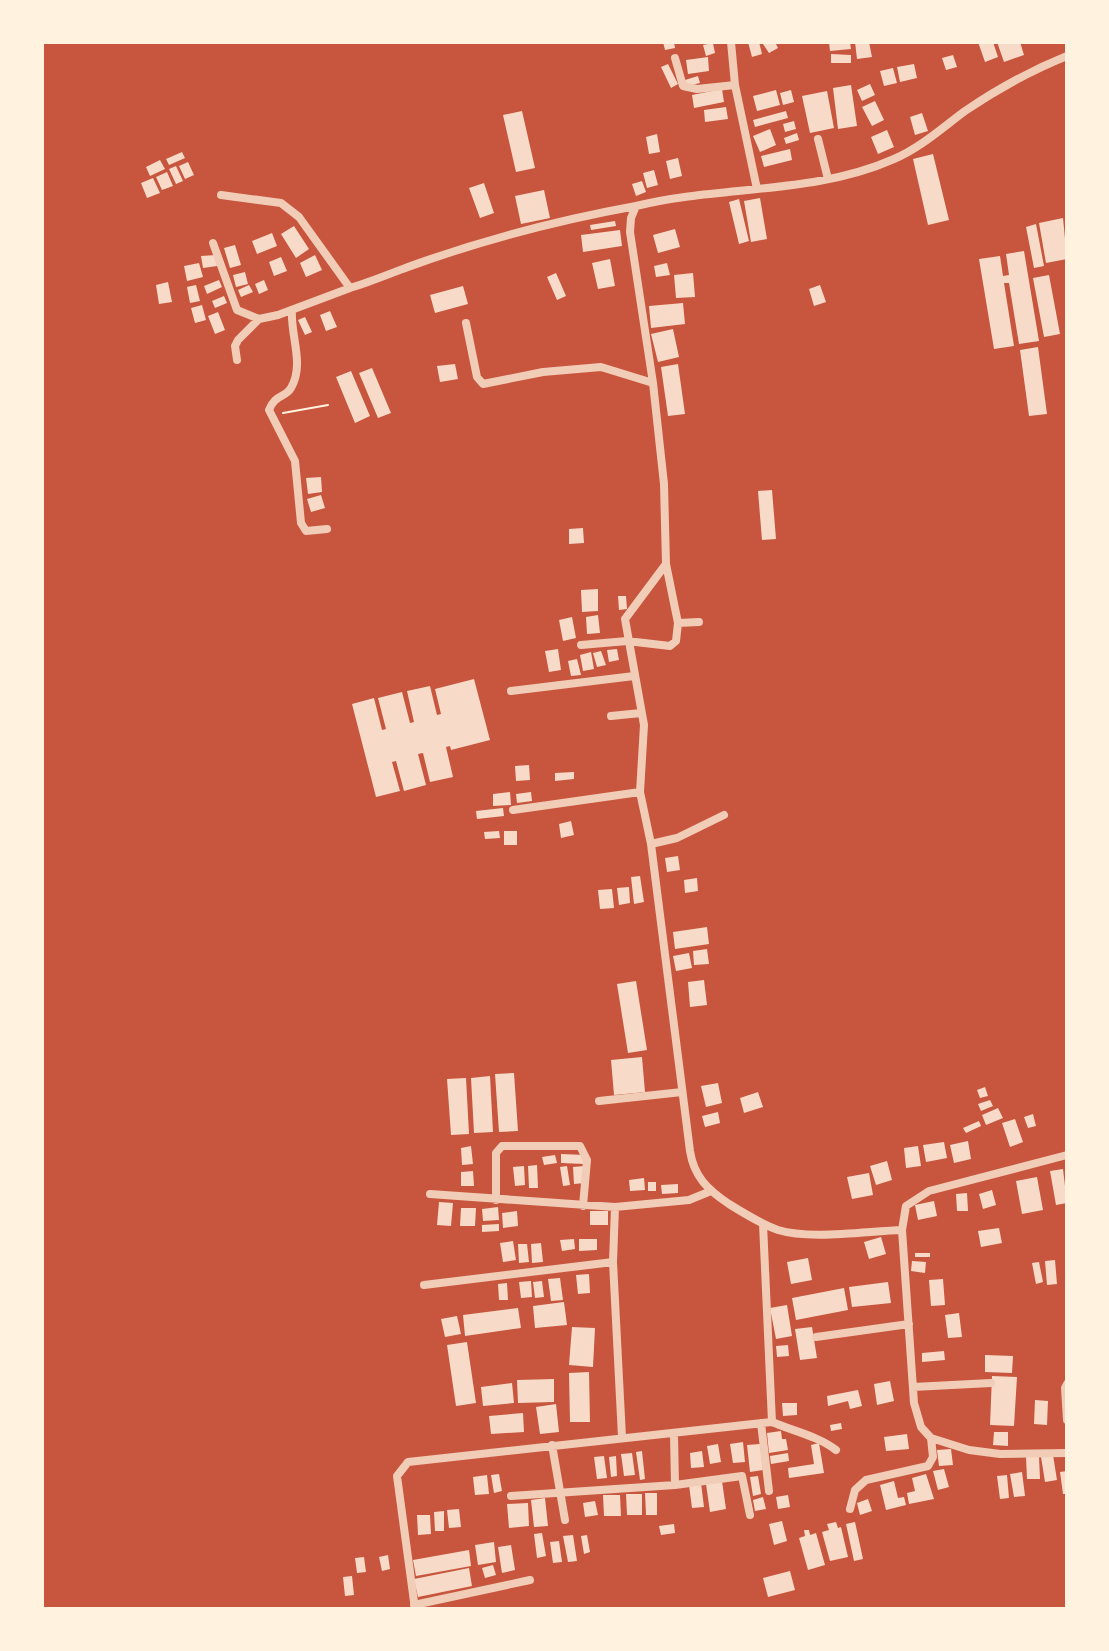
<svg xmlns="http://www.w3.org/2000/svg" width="1109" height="1651" viewBox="0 0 1109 1651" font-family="Lato,sans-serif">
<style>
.building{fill:#f7dbc8}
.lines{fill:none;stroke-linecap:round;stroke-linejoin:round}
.path{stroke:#fff3e0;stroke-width:2}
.minor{stroke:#f1ccb7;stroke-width:8}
</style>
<rect width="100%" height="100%" fill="#c8553d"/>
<path class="building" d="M 663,42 L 674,42 L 675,48 L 665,50 Z
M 748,42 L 759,42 L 762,54 L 752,57 Z
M 766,42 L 775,42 L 778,48 L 769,53 L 763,44 Z
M 829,42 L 850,42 L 851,49 L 830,51 Z
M 855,42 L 869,42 L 872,57 L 857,59 Z
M 978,42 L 993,42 L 998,57 L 985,62 Z
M 997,42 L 1020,42 L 1024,55 L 1004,62 Z
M 713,43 L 715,53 L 706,56 L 703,45 Z
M 831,54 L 851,55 L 851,63 L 831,63 Z
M 953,55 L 957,67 L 946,70 L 942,58 Z
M 708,57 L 709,71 L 688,74 L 686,60 Z
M 668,64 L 678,84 L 671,88 L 661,67 Z
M 914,64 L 917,78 L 900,82 L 897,67 Z
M 893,68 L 897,83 L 884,86 L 880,71 Z
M 698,76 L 700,83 L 687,86 L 685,80 Z
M 870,84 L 875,95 L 862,101 L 857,90 Z
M 851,85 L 857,126 L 838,129 L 833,88 Z
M 722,89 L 724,102 L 694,108 L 692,95 Z
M 776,90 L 780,105 L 757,111 L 753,96 Z
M 791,90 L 794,102 L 783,105 L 780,93 Z
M 827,91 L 834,128 L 810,133 L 802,96 Z
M 875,101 L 884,120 L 872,126 L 862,107 Z
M 726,107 L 728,119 L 705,122 L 704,110 Z
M 522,111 L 535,168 L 516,172 L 503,115 Z
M 786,111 L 788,118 L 755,127 L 753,120 Z
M 922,113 L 928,131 L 915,135 L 910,117 Z
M 794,121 L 796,129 L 785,132 L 783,124 Z
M 770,129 L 776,145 L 760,152 L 753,136 Z
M 887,130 L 894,147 L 878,154 L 871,137 Z
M 797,133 L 799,140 L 786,144 L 784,138 Z
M 657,134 L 660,152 L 649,154 L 646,137 Z
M 790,149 L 792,160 L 764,167 L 761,156 Z
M 182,152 L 185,158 L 169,165 L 166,159 Z
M 933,154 L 949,220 L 928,225 L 913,159 Z
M 678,158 L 682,176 L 670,179 L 666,161 Z
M 160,160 L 165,169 L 150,176 L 146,167 Z
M 188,162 L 194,175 L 185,179 L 179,166 Z
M 176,166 L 183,181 L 176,184 L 169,169 Z
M 654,170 L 658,185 L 647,188 L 643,173 Z
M 167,172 L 173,186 L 162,190 L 156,177 Z
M 153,178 L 160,193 L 147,198 L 141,183 Z
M 642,181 L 646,192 L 636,196 L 632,184 Z
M 484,183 L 494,213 L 480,218 L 469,188 Z
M 544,190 L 550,218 L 521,224 L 515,196 Z
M 760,198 L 767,239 L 751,242 L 744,201 Z
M 739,199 L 749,241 L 739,244 L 729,202 Z
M 1063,218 L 1067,259 L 1046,263 L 1039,223 Z
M 615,221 L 616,226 L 591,230 L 590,225 Z
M 1036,224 L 1044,266 L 1034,268 L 1026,227 Z
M 294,226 L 309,249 L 296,258 L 281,234 Z
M 675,229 L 680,247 L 658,253 L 653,235 Z
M 620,230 L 622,246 L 583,252 L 581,235 Z
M 272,233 L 277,246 L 257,254 L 252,241 Z
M 235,245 L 241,265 L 230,268 L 224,248 Z
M 1024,251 L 1039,341 L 1019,344 L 1009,283 L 1004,283 L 1014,346 L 994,349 L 979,259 L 1000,256 L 1003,276 L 1009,275 L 1006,254 Z
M 216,255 L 217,266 L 203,268 L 201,256 Z
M 315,255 L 322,270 L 306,277 L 300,263 Z
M 281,257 L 287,271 L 274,276 L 269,262 Z
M 610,259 L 615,286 L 598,289 L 592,263 Z
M 199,263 L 203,277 L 187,281 L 184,266 Z
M 667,263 L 670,275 L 656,277 L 654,266 Z
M 245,272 L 248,284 L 236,287 L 233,275 Z
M 556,273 L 566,296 L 557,300 L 547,277 Z
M 693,273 L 695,297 L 676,298 L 674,275 Z
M 1049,275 L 1060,334 L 1044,337 L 1033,278 Z
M 219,280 L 222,287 L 207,294 L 204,286 Z
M 264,280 L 268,290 L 259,294 L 255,284 Z
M 168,282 L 172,302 L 159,304 L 156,285 Z
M 196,285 L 200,301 L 190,303 L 187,287 Z
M 249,285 L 253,292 L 241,297 L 238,290 Z
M 820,285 L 826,302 L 814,306 L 809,289 Z
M 463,286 L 468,304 L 435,313 L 430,295 Z
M 224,296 L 227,303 L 215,308 L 212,301 Z
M 683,303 L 685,324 L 651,328 L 649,306 Z
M 202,305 L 206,320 L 195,323 L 191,308 Z
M 330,311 L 337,327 L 326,331 L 320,315 Z
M 218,312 L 225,330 L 215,334 L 208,316 Z
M 305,317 L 312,332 L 305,335 L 298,320 Z
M 673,329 L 679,357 L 658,362 L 651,334 Z
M 1038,347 L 1047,414 L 1029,416 L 1020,350 Z
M 455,364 L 458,379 L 440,382 L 437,366 Z
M 678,364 L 685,414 L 668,416 L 661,367 Z
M 372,368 L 391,413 L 378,418 L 359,373 Z
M 351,371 L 370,416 L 355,423 L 336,377 Z
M 321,477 L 322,492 L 308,494 L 306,478 Z
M 772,490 L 776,539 L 762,540 L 758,491 Z
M 321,495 L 325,508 L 311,512 L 307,499 Z
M 583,528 L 584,543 L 569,544 L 569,529 Z
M 598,589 L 598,611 L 582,612 L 581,590 Z
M 618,596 L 626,596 L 627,609 L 619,610 Z
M 598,615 L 600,633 L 587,634 L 586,617 Z
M 572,617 L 576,638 L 563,641 L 559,620 Z
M 558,649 L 561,670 L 549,672 L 545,651 Z
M 617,649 L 619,660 L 609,662 L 607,650 Z
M 601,651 L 606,665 L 597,667 L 593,653 Z
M 591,652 L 594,669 L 583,671 L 580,655 Z
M 577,659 L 581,675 L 571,676 L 568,661 Z
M 474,679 L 490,740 L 451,750 L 450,746 L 446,747 L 453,777 L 430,782 L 423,753 L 418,754 L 426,785 L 404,791 L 396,761 L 392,762 L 400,791 L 376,797 L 352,704 L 374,698 L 382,730 L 386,729 L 378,698 L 402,692 L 410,723 L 414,722 L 407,691 L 430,686 L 437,715 L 441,714 L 435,689 Z
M 529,765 L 530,780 L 516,781 L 515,766 Z
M 574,772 L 574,779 L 555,781 L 555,773 Z
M 510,792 L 511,805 L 493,806 L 493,794 Z
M 531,792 L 532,801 L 517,803 L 516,794 Z
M 503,808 L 504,816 L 477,819 L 476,811 Z
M 571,821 L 574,835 L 561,838 L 559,824 Z
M 499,831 L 500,838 L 485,839 L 484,832 Z
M 504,831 L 517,831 L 517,845 L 504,845 Z
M 678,856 L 680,870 L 667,872 L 665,858 Z
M 640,876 L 644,902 L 634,904 L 631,877 Z
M 697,878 L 698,891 L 685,893 L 684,880 Z
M 629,887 L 630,903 L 619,905 L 617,888 Z
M 612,889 L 614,908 L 600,909 L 598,890 Z
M 707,927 L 709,944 L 675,949 L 673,932 Z
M 707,949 L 709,964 L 694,965 L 693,951 Z
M 689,953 L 692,968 L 676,971 L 673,956 Z
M 704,980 L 707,1005 L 690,1007 L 688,982 Z
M 636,981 L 647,1050 L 628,1053 L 617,984 Z
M 642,1057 L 645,1092 L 614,1095 L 611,1060 Z
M 514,1073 L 518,1131 L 499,1132 L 495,1074 Z
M 490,1076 L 493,1132 L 474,1133 L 471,1078 Z
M 466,1078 L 469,1134 L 451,1135 L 447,1079 Z
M 718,1083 L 722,1103 L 706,1107 L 701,1086 Z
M 985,1087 L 988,1096 L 980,1098 L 977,1090 Z
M 758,1092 L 763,1107 L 744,1113 L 740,1098 Z
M 990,1100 L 993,1106 L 981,1111 L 978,1104 Z
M 998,1108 L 1003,1118 L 986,1125 L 982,1115 Z
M 718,1112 L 720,1123 L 705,1127 L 702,1116 Z
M 1033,1114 L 1036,1126 L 1028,1128 L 1024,1117 Z
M 1015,1119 L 1023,1142 L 1010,1147 L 1002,1123 Z
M 979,1121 L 981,1126 L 966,1133 L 963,1128 Z
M 968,1141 L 971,1159 L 954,1163 L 950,1145 Z
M 944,1142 L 947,1158 L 926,1162 L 923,1145 Z
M 471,1146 L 473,1164 L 462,1165 L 461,1148 Z
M 918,1146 L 921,1166 L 906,1168 L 904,1148 Z
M 561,1154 L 585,1155 L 584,1164 L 561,1163 Z
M 555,1155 L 557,1163 L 544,1165 L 542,1157 Z
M 887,1161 L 892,1180 L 876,1185 L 870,1166 Z
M 537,1165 L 538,1188 L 529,1188 L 528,1166 Z
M 524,1166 L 525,1185 L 515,1186 L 513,1167 Z
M 567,1166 L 570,1185 L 563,1186 L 560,1167 Z
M 584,1166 L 585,1183 L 574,1184 L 573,1167 Z
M 1063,1169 L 1067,1203 L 1056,1205 L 1050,1171 Z
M 473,1171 L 474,1186 L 461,1186 L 461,1172 Z
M 869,1173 L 873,1195 L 852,1199 L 847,1177 Z
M 1037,1177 L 1043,1210 L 1022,1214 L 1016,1181 Z
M 644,1178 L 645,1190 L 630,1191 L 629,1180 Z
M 648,1182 L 656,1182 L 656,1191 L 648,1191 Z
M 678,1184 L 678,1193 L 662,1194 L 661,1185 Z
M 992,1190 L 996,1205 L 983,1209 L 979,1194 Z
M 967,1193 L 968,1211 L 957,1211 L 956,1194 Z
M 934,1201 L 937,1216 L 918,1220 L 915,1205 Z
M 439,1202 L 453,1203 L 451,1226 L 437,1225 Z
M 498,1207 L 499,1220 L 483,1221 L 482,1209 Z
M 461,1208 L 476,1208 L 475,1226 L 460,1226 Z
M 517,1211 L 518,1226 L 503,1228 L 502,1213 Z
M 590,1211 L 608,1211 L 608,1225 L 590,1225 Z
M 499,1224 L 499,1231 L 482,1232 L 482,1225 Z
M 999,1228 L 1002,1243 L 981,1247 L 978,1231 Z
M 881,1237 L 886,1254 L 869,1259 L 864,1242 Z
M 574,1239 L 575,1249 L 562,1251 L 560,1240 Z
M 579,1239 L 597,1239 L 597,1250 L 579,1251 Z
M 513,1241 L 516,1260 L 503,1262 L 500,1243 Z
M 541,1243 L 543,1262 L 532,1263 L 531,1244 Z
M 518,1244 L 527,1244 L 529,1262 L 519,1263 Z
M 915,1253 L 930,1253 L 930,1257 L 915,1257 Z
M 808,1258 L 812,1280 L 791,1284 L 787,1262 Z
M 1055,1260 L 1057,1284 L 1047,1285 L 1045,1261 Z
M 912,1261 L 926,1262 L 925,1273 L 911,1271 Z
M 1039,1262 L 1043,1282 L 1036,1284 L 1032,1263 Z
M 589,1274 L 590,1293 L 578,1294 L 576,1275 Z
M 560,1278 L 563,1300 L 551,1301 L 548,1279 Z
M 943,1279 L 945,1305 L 931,1306 L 929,1280 Z
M 531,1281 L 532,1297 L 521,1298 L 519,1282 Z
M 542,1281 L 544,1297 L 535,1298 L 533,1282 Z
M 888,1282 L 891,1303 L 852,1307 L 849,1287 Z
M 507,1283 L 508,1300 L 499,1300 L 498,1284 Z
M 844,1288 L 848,1310 L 796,1320 L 792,1298 Z
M 564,1302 L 567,1325 L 535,1328 L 533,1306 Z
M 787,1305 L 792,1336 L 776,1339 L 770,1308 Z
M 518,1308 L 521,1328 L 465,1336 L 463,1315 Z
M 959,1313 L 962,1337 L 948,1338 L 945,1315 Z
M 457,1316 L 461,1334 L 445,1337 L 441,1319 Z
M 572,1327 L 595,1328 L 593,1367 L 569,1365 Z
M 812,1327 L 817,1358 L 800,1360 L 795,1329 Z
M 467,1342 L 476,1403 L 456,1406 L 447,1345 Z
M 788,1345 L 789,1356 L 777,1357 L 776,1346 Z
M 944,1351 L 945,1360 L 922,1362 L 922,1353 Z
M 985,1355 L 1013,1356 L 1012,1373 L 985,1372 Z
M 589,1372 L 590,1422 L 570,1422 L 569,1373 Z
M 992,1376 L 1017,1377 L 1014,1426 L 990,1425 Z
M 554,1379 L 554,1402 L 518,1403 L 517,1380 Z
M 890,1381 L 894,1401 L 877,1405 L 874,1384 Z
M 512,1383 L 514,1403 L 483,1406 L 481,1387 Z
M 858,1390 L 862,1406 L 850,1409 L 848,1401 L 828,1406 L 827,1396 Z
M 1035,1400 L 1048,1401 L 1047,1425 L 1034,1424 Z
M 782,1403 L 797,1403 L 797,1415 L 783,1416 Z
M 556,1404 L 559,1432 L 540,1434 L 536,1407 Z
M 523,1413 L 524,1432 L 491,1434 L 489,1416 Z
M 841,1423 L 842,1429 L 831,1431 L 830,1425 Z
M 781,1431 L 782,1439 L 786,1439 L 788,1450 L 769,1453 L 767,1433 Z
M 994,1432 L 1008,1432 L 1008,1446 L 993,1445 Z
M 907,1434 L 909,1449 L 886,1451 L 884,1437 Z
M 743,1442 L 745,1462 L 733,1463 L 730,1444 Z
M 819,1443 L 824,1473 L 789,1478 L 788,1468 L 814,1464 L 811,1445 Z
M 718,1444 L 721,1462 L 710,1464 L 707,1446 Z
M 760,1444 L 763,1470 L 750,1472 L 747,1445 Z
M 951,1449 L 953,1465 L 939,1466 L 937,1450 Z
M 642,1451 L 645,1479 L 640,1480 L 636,1452 Z
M 702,1451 L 704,1467 L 691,1468 L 690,1453 Z
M 632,1453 L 635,1475 L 624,1476 L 621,1454 Z
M 788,1453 L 789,1461 L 771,1464 L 770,1456 Z
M 1053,1455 L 1057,1480 L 1045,1482 L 1041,1457 Z
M 604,1456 L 607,1478 L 597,1479 L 594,1457 Z
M 616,1456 L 617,1476 L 611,1477 L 609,1457 Z
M 1039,1456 L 1040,1479 L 1027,1479 L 1026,1457 Z
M 944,1469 L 949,1487 L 938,1490 L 933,1471 Z
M 1067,1471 L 1067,1494 L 1063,1494 L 1060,1472 Z
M 1022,1472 L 1025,1496 L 1014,1497 L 1010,1474 Z
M 499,1474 L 502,1491 L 494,1493 L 491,1475 Z
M 926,1474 L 934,1499 L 909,1504 L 907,1493 L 915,1491 L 912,1478 Z
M 487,1475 L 489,1494 L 475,1495 L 473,1477 Z
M 1007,1475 L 1009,1498 L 1000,1499 L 997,1476 Z
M 758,1476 L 761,1494 L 753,1496 L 750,1477 Z
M 722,1481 L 726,1509 L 710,1512 L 706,1484 Z
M 894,1481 L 898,1498 L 904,1497 L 906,1505 L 886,1510 L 880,1485 Z
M 701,1483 L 704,1507 L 692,1508 L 689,1485 Z
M 645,1493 L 657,1493 L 657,1515 L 646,1515 Z
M 626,1494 L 642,1494 L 642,1515 L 627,1515 Z
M 603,1495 L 620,1495 L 621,1516 L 604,1516 Z
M 788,1495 L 790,1507 L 778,1509 L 776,1497 Z
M 763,1497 L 766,1509 L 755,1511 L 753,1500 Z
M 545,1498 L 548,1526 L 534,1527 L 531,1500 Z
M 868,1499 L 872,1511 L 860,1515 L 857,1503 Z
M 595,1501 L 598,1515 L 585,1517 L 583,1503 Z
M 528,1503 L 529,1526 L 509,1528 L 507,1504 Z
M 459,1509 L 461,1527 L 449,1528 L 447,1510 Z
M 444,1511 L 444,1531 L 435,1531 L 434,1512 Z
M 417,1515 L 430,1515 L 431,1534 L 418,1535 Z
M 782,1521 L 787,1541 L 774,1545 L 769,1524 Z
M 836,1522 L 838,1528 L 841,1527 L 848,1557 L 830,1561 L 822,1532 L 829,1530 L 827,1524 Z
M 855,1522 L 863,1559 L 854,1561 L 846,1524 Z
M 674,1524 L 675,1533 L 661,1535 L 659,1526 Z
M 804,1530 L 809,1530 L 810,1535 L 816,1533 L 825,1565 L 808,1570 L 799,1538 L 805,1536 Z
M 542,1533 L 546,1556 L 537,1558 L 534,1534 Z
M 573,1535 L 577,1561 L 568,1562 L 563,1536 Z
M 587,1535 L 590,1552 L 584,1554 L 581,1536 Z
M 559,1541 L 562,1562 L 553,1563 L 550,1542 Z
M 494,1542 L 496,1562 L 478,1565 L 475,1545 Z
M 511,1545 L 515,1570 L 502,1573 L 498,1547 Z
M 469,1550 L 471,1566 L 416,1576 L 413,1560 Z
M 388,1555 L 390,1569 L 382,1571 L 379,1557 Z
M 364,1557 L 366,1572 L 357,1573 L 355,1558 Z
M 493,1565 L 496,1575 L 485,1578 L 482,1568 Z
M 469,1568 L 472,1586 L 418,1597 L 414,1579 Z
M 790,1571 L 795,1590 L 768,1597 L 763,1578 Z
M 352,1576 L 354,1595 L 345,1596 L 343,1577 Z"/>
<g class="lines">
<path class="path" d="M 283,413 L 328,405"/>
<path class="minor" d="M 731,42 L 735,85 L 757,189
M 1067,56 C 1032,70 996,90 965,111 C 942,128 920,148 894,159 C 813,195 721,185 636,206 L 631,218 L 630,232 L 653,383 L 664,484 L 666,564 L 625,619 L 644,725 L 640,792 L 651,844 L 690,1151 C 694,1177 708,1190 729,1204 C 745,1214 761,1224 778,1230 C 810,1240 868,1231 902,1230 L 914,1403 L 921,1427 L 931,1438 L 969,1450 L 1000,1454 L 1067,1453
M 675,58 L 683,86 L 697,89 L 735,85
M 818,139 L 828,179
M 221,195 L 281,203 L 299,217 L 350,288 L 278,315 L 259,319 L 238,340 L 235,346 L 237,360
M 213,243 L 237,310 L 259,319
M 350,288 C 370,282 389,274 408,267 C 482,240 559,220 636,206
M 292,310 C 290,335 305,364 291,388 C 285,398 275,394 269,410 L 295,461 L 301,523 L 306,531 L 327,529
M 466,323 L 477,377 L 483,384 L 543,372 L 601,367 L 653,383
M 678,623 L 699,622
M 581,645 L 627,641 L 670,646 L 676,641 L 678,623 L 666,564
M 511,691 L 634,676
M 611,716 L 641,713
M 513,810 L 640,792
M 651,844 L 677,838 L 724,815
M 599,1101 L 682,1092
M 430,1194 L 615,1207 L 689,1200 L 711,1191
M 496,1200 L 496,1153 L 502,1146 L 580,1146 L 587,1160 L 583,1206
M 615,1207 L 613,1262 L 622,1437
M 763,1224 L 772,1422
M 902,1230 L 906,1206 L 929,1191 L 1067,1155
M 424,1285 L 613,1262
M 816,1337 L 909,1324
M 1067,1384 L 1065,1388 L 1067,1420
M 913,1387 L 991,1383
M 761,1423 L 769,1491
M 552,1445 L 565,1520
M 675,1485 L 742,1476 L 750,1515
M 511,1496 L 675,1485 L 674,1434
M 850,1509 L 855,1490 L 866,1480 L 928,1466 L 933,1457 L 931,1438
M 414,1605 L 530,1580
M 415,1609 L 397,1476 L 408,1462 L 772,1422 C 793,1431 818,1436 836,1450"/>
</g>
<rect width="1109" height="1651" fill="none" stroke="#fff3e0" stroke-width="88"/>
</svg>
